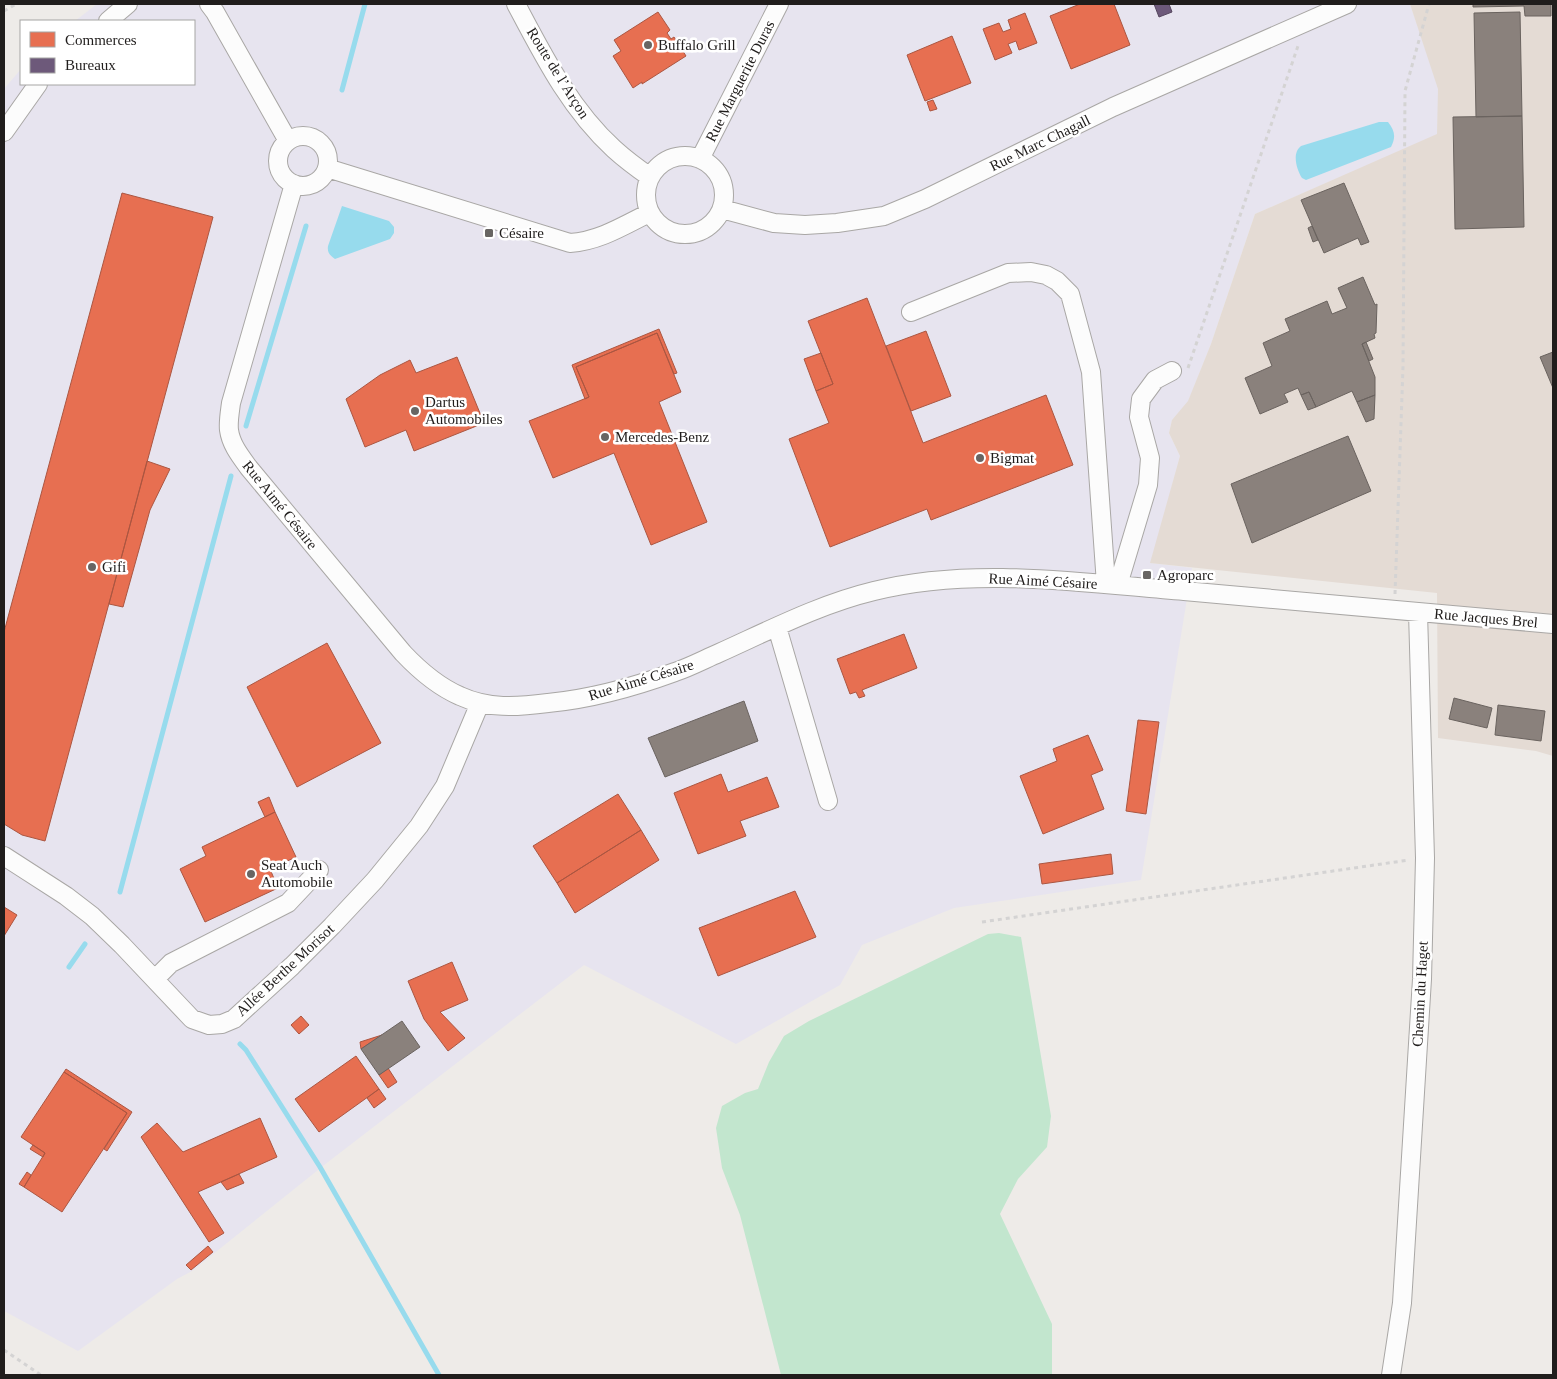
<svg xmlns="http://www.w3.org/2000/svg" width="1557" height="1379" viewBox="0 0 1557 1379" font-family="'Times New Roman',serif">
<style>
.commercial{fill:#e7e4ef}
.built{fill:#e4dbd4}
.green{fill:#c2e6ce}
.water{fill:#97dbed}
.shops{fill:#e76f51;stroke:#ab5641}
.offices{fill:#6d597a;stroke:#56475e}
.industry{fill:#8a817c;stroke:#6a635f}
.lines{fill:none;stroke-linecap:round;stroke-linejoin:round}
.stream{stroke:#97dbed;stroke-width:5}
.minor-casing{stroke:#a9a7a5;stroke-width:20}
.path{stroke:#d4d3d3;stroke-width:3;stroke-dasharray:4 4;stroke-linecap:butt}
.minor{stroke:#fcfcfc;stroke-width:18}
.poi-dot{fill:#686563;stroke:#fff;stroke-width:2}
.labels{text-anchor:middle;dominant-baseline:central;stroke-width:5;stroke-linejoin:round;paint-order:stroke}
.poi-label{font-size:15px;fill:#201d1c;stroke:#fff;text-anchor:start}
.street-label{font-size:15px;fill:#201d1c;stroke:#fff}
</style>
<rect width="100%" height="100%" fill="#eeebe8"/>
<path class="commercial" d="M 97,4 L 1410,4 L 1439,89 L 1437,135 L 1255,214 L 1211,344 L 1188,402 L 1172,420 L 1169,433 L 1180,456 L 1151,563 L 1192,568 L 1141,880 L 954,908 L 862,945 L 840,985 L 736,1044 L 584,965 L 328,1162 L 192,1271 L 177,1279 L 78,1351 L 4,1311 L 4,89 L 21,69 L 21,84 L 194,84 L 194,21 L 75,21 Z"/>
<path class="built" d="M 1410,4 L 1553,4 L 1553,756 L 1536,751 L 1438,738 L 1437,593 L 1150,563 L 1180,456 L 1169,433 L 1172,420 L 1188,401 L 1211,344 L 1255,214 L 1437,134 L 1438,89 Z"/>
<path class="green" d="M 999,933 L 1021,937 L 1051,1116 L 1047,1147 L 1018,1179 L 1000,1214 L 1052,1324 L 1052,1375 L 781,1375 L 740,1215 L 722,1168 L 716,1128 L 722,1106 L 745,1093 L 758,1089 L 769,1062 L 784,1036 L 809,1021 L 988,934 Z"/>
<path class="water" d="M 1379,122 L 1388,122 C 1395,131 1396,137 1391,147 L 1306,180 L 1302,178 C 1296,168 1292,153 1301,146 Z
M 342,206 L 389,221 L 394,227 L 394,233 L 390,239 L 335,259 C 330,255 327,253 328,246 Z"/>
<path class="shops" d="M 1080,4 L 1114,4 L 1130,45 L 1071,69 L 1050,16 Z
M 658,12 L 670,30 L 667,33 L 671,39 L 674,37 L 686,56 L 642,84 L 642,82 L 633,88 L 613,56 L 621,51 L 614,40 Z
M 1025,13 L 1037,43 L 1019,50 L 1016,41 L 1008,44 L 1012,53 L 995,60 L 983,29 L 999,23 L 1003,32 L 1011,29 L 1008,20 Z
M 952,36 L 971,83 L 925,101 L 907,55 Z
M 933,100 L 937,109 L 930,111 L 927,102 Z
M 122,193 L 213,217 L 45,841 L 22,835 L 4,824 L 4,632 Z
M 867,298 L 923,443 L 1046,395 L 1073,465 L 931,520 L 927,509 L 830,547 L 789,439 L 829,423 L 816,391 L 833,384 L 808,321 Z
M 659,329 L 677,373 L 674,374 L 657,333 L 576,367 L 589,397 L 585,399 L 572,365 Z
M 926,331 L 951,396 L 911,411 L 886,346 Z
M 657,333 L 681,392 L 659,402 L 707,522 L 651,545 L 614,453 L 553,478 L 529,421 L 589,397 L 576,367 Z
M 821,353 L 833,384 L 816,391 L 804,359 Z
M 457,357 L 484,423 L 414,451 L 406,430 L 365,447 L 346,399 L 380,375 L 410,360 L 416,373 Z
M 147,461 L 170,469 L 150,510 L 123,607 L 109,604 Z
M 904,634 L 917,668 L 862,690 L 865,696 L 859,698 L 856,692 L 850,694 L 837,659 Z
M 327,643 L 381,743 L 297,787 L 247,687 Z
M 1138,720 L 1159,722 L 1146,814 L 1126,811 Z
M 1088,735 L 1103,770 L 1091,775 L 1104,809 L 1043,834 L 1020,776 L 1057,761 L 1053,749 Z
M 721,774 L 728,792 L 767,777 L 779,807 L 740,821 L 746,836 L 698,854 L 674,793 Z
M 618,794 L 641,830 L 557,883 L 533,846 Z
M 269,797 L 275,812 L 265,817 L 258,802 Z
M 275,812 L 296,857 L 270,869 L 278,888 L 205,922 L 180,869 L 206,856 L 202,847 Z
M 641,830 L 659,860 L 575,913 L 557,883 Z
M 1111,854 L 1113,874 L 1042,884 L 1039,864 Z
M 795,891 L 816,937 L 718,976 L 699,928 Z
M 4,907 L 17,915 L 4,936 Z
M 452,962 L 468,1000 L 440,1012 L 465,1038 L 448,1051 L 424,1019 L 408,981 Z
M 301,1016 L 309,1025 L 299,1034 L 291,1025 Z
M 382,1035 L 361,1049 L 360,1042 Z
M 356,1056 L 379,1089 L 319,1132 L 295,1099 Z
M 388,1068 L 397,1082 L 388,1088 L 379,1075 Z
M 66,1069 L 132,1112 L 107,1151 L 104,1149 L 127,1113 L 64,1072 Z
M 64,1072 L 127,1113 L 62,1212 L 24,1187 L 45,1153 L 21,1137 Z
M 379,1089 L 386,1099 L 374,1108 L 367,1098 Z
M 260,1118 L 277,1157 L 198,1192 L 224,1233 L 209,1242 L 141,1137 L 157,1123 L 183,1152 Z
M 33,1145 L 45,1153 L 43,1157 L 30,1149 Z
M 27,1172 L 31,1175 L 24,1187 L 19,1184 Z
M 239,1174 L 244,1183 L 227,1190 L 221,1182 Z
M 208,1246 L 213,1252 L 191,1270 L 186,1265 Z"/>
<path class="offices" d="M 1154,4 L 1171,4 L 1169,4 L 1172,12 L 1159,17 Z"/>
<path class="industry" d="M 1473,4 L 1551,4 L 1551,16 L 1525,16 L 1524,6 L 1473,7 Z
M 1520,12 L 1522,116 L 1476,117 L 1474,13 Z
M 1522,116 L 1524,227 L 1455,229 L 1453,117 Z
M 1344,183 L 1369,242 L 1361,245 L 1358,238 L 1324,253 L 1301,200 Z
M 1312,226 L 1318,240 L 1313,242 L 1308,228 Z
M 1363,277 L 1375,305 L 1377,304 L 1376,333 L 1374,334 L 1375,338 L 1362,344 L 1375,377 L 1375,395 L 1357,402 L 1352,391 L 1316,407 L 1309,392 L 1301,395 L 1298,388 L 1284,394 L 1288,402 L 1260,414 L 1245,378 L 1272,366 L 1263,343 L 1290,331 L 1285,319 L 1327,301 L 1332,314 L 1347,308 L 1338,288 Z
M 1366,342 L 1373,359 L 1369,361 L 1362,344 Z
M 1553,352 L 1553,388 L 1540,357 Z
M 1309,392 L 1316,407 L 1308,410 L 1301,395 Z
M 1375,395 L 1374,419 L 1366,422 L 1357,402 Z
M 1348,436 L 1371,491 L 1252,543 L 1231,484 Z
M 1454,698 L 1492,708 L 1487,728 L 1449,719 Z
M 744,701 L 758,741 L 665,777 L 648,738 Z
M 1498,705 L 1545,711 L 1541,741 L 1495,735 Z
M 402,1021 L 420,1047 L 379,1075 L 361,1049 Z"/>
<g class="lines">
<path class="stream" d="M 342,90 L 365,4
M 246,426 L 306,226
M 120,892 L 231,476
M 69,967 L 85,944
M 240,1044 L 246,1050 L 320,1167 L 439,1375"/>
<defs>
<path id="minor" d="M 209,4 L 215,12 L 288,141
M 516,4 C 543,55 570,109 614,149 C 625,159 637,168 650,177
M 108,21 L 128,4
M 4,132 L 38,84
M278 161a25 25 0 1 1 50 0a25 25 0 1 1-50 0Z
M646 195a39 39 0 1 1 78 0a39 39 0 1 1-78 0Z
M 700,159 L 779,4
M 327,168 L 570,243 C 599,241 623,226 649,213
M 294,184 L 231,403 C 230,411 228,422 229,430 C 231,445 241,457 249,468 L 403,653 C 419,670 437,686 460,696 C 488,709 517,707 548,703 C 591,699 634,687 675,672 C 690,667 705,659 719,653 C 770,630 820,604 874,591 C 972,566 1084,583 1184,591 C 1307,602 1430,613 1553,624
M 722,209 L 774,223 L 805,225 L 837,223 L 884,216 L 925,199 L 1113,107 L 1347,4
M 911,312 L 1008,273 L 1031,272 L 1046,275 L 1057,281 L 1070,294 L 1091,372 L 1106,584
M 1118,585 L 1148,485 L 1150,458 L 1139,417 L 1141,399 L 1155,380 L 1172,371
M 777,627 L 828,801
M 4,856 L 66,896 L 92,916 L 122,945 L 192,1019 L 209,1025 L 222,1024 L 234,1019 L 292,966 L 332,926 L 375,880 L 419,826 L 445,786 L 480,703
M 155,979 L 171,963 L 288,903 L 319,870
M 1391,1375 L 1402,1303 L 1422,979 L 1425,858 L 1418,612"/>
</defs>
<use href="#minor" class="minor-casing"/>
<path class="path" d="M 4,11 L 16,4
M 1188,368 L 1299,43
M 1395,594 L 1403,367 L 1405,91 L 1429,4
M 982,922 L 1409,860
M 4,1350 L 41,1375"/>
<use href="#minor" class="minor"/>
</g>
<g class="poi-dot">
<circle cx="648" cy="45" r="5"/>
<rect x="484" y="228" width="10" height="10" rx="2.5"/>
<circle cx="415" cy="411" r="5"/>
<circle cx="605" cy="437" r="5"/>
<circle cx="980" cy="458" r="5"/>
<circle cx="92" cy="567" r="5"/>
<rect x="1142" y="570" width="10" height="10" rx="2.5"/>
<circle cx="251" cy="874" r="5"/>
</g>
<g class="labels">
<g class="poi-label">
<text x="658" y="45">Buffalo Grill</text>
<text x="499" y="233">Césaire</text>
<text x="425" y="402">Dartus<tspan x="425" dy="17">Automobiles</tspan></text>
<text x="615" y="437">Mercedes-Benz</text>
<text x="990" y="458">Bigmat</text>
<text x="102" y="567">Gifi</text>
<text x="1157" y="575">Agroparc</text>
<text x="261" y="865">Seat Auch<tspan x="261" dy="17">Automobile</tspan></text>
</g>
<g class="street-label">
<text transform="translate(558 73) rotate(58)">Route de l’Arçon</text>
<text transform="translate(740 81) rotate(-63)">Rue Marguerite Duras</text>
<text transform="translate(1040 143) rotate(-26)">Rue Marc Chagall</text>
<text transform="translate(280 505) rotate(51)">Rue Aimé Césaire</text>
<text transform="translate(1043 581) rotate(3)">Rue Aimé Césaire</text>
<text transform="translate(1486 618) rotate(5)">Rue Jacques Brel</text>
<text transform="translate(641 680) rotate(-17)">Rue Aimé Césaire</text>
<text transform="translate(285 970) rotate(-43)">Allée Berthe Morisot</text>
<text transform="translate(1420 994) rotate(-87)">Chemin du Haget</text>
</g>
</g>
<rect width="1557" height="1379" fill="none" stroke="#201d1c" stroke-width="10"/>
<rect x="20" y="20" width="175" height="65" fill="#ffffff" stroke="#a6a5a4"/>
<rect x="30" y="32" width="25" height="15" fill="#e76f51" stroke="#a6a5a4"/>
<text x="65" y="45" font-size="15" fill="#201d1c">Commerces</text>
<rect x="30" y="58" width="25" height="15" fill="#6d597a" stroke="#a6a5a4"/>
<text x="65" y="70" font-size="15" fill="#201d1c">Bureaux</text>
</svg>
